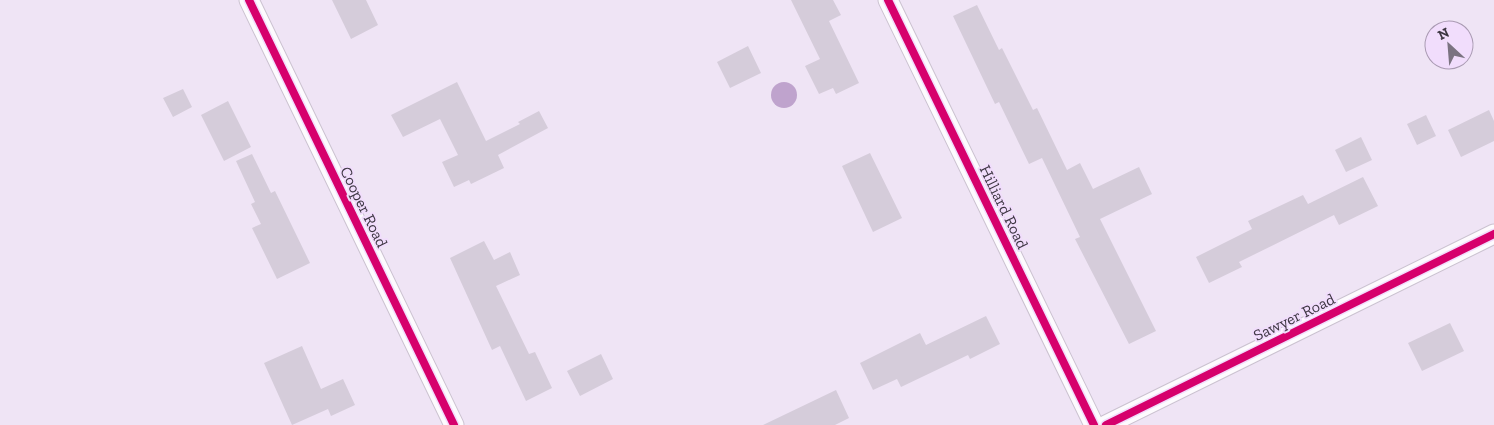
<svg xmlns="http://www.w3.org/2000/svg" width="1494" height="425" viewBox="0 0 1494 425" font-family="'Zilla Slab',serif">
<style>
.water{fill:#bfa3cd}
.building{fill:#d5ccda}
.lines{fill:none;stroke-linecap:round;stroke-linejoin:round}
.street-casing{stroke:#cbc2d0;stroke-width:21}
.street{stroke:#fdfbfe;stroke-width:19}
.cycleway-casing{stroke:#f1ddfc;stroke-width:11}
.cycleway{stroke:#d6006c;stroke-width:8}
.labels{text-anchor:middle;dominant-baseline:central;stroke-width:4;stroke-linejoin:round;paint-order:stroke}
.street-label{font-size:16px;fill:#3d3642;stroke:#f1ddfc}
</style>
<rect width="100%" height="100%" fill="#efe4f5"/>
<path class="water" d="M771 95a13 13 0 1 1 26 0a13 13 0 1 1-26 0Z"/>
<path class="building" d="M 332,0 L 366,0 L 378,25 L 351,39 Z
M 791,0 L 833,0 L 841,15 L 829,21 L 859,83 L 836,94 L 833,88 L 819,94 L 805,66 L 820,59 Z
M 977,5 L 999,50 L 1002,48 L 1033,110 L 1037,108 L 1067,170 L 1080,163 L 1093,189 L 1139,167 L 1152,194 L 1100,219 L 1156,331 L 1129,344 L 1075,239 L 1080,237 L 1042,158 L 1029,164 L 999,102 L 995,104 L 953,16 Z
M 748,46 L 761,73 L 730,88 L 717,62 Z
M 457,82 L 486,141 L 520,124 L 518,122 L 539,111 L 548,128 L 498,155 L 504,168 L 471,184 L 469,180 L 454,187 L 442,162 L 458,155 L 440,119 L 403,137 L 391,115 Z
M 183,89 L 192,107 L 173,117 L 163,98 Z
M 228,101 L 251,147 L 224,161 L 201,115 Z
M 1489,110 L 1494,121 L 1494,141 L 1461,157 L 1448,130 Z
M 1426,115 L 1436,136 L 1417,145 L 1407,124 Z
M 1361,137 L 1372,160 L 1346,172 L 1335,150 Z
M 870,153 L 902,218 L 873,232 L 842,166 Z
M 252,154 L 271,193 L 275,191 L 310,263 L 277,279 L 252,228 L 261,224 L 251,204 L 255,202 L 236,161 Z
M 1363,177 L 1378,206 L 1339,225 L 1334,215 L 1239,262 L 1242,267 L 1209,283 L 1196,257 L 1252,229 L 1248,221 L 1303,195 L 1308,204 Z
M 484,241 L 494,260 L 510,252 L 520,275 L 496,286 L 529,354 L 535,352 L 552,388 L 526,401 L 500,346 L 492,350 L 450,258 Z
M 986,316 L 1000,344 L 970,359 L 968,355 L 901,387 L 897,379 L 873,390 L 860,363 L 920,333 L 926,345 Z
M 1450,323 L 1464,351 L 1422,371 L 1408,343 Z
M 302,346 L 321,389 L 343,379 L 355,405 L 331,416 L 328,409 L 292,425 L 264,363 Z
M 601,354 L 613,379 L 580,396 L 567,371 Z
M 836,390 L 849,418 L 835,425 L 763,425 Z"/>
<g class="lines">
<defs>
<path id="street" d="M 249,0 L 454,425
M 888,0 L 1094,425
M 1106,425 L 1494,234"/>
</defs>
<use href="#street" class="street-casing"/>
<use href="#street" class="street"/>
<defs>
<path id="cycleway" d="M 249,0 L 454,425
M 888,0 L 1094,425
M 1106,425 L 1494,234"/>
</defs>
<use href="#cycleway" class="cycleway-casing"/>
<use href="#cycleway" class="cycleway"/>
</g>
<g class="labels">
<g class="street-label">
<text transform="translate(364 207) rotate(64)">Cooper Road</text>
<text transform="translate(1004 207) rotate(64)">Hilliard Road</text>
<text transform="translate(1294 317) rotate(-26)">Sawyer Road</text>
</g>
</g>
<g transform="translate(1449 45) rotate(334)"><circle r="24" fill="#f1ddfc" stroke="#a99ab2"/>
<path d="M0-4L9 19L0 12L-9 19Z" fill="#7b7381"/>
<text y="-8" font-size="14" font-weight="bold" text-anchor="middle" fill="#3d3642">N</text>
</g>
</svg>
